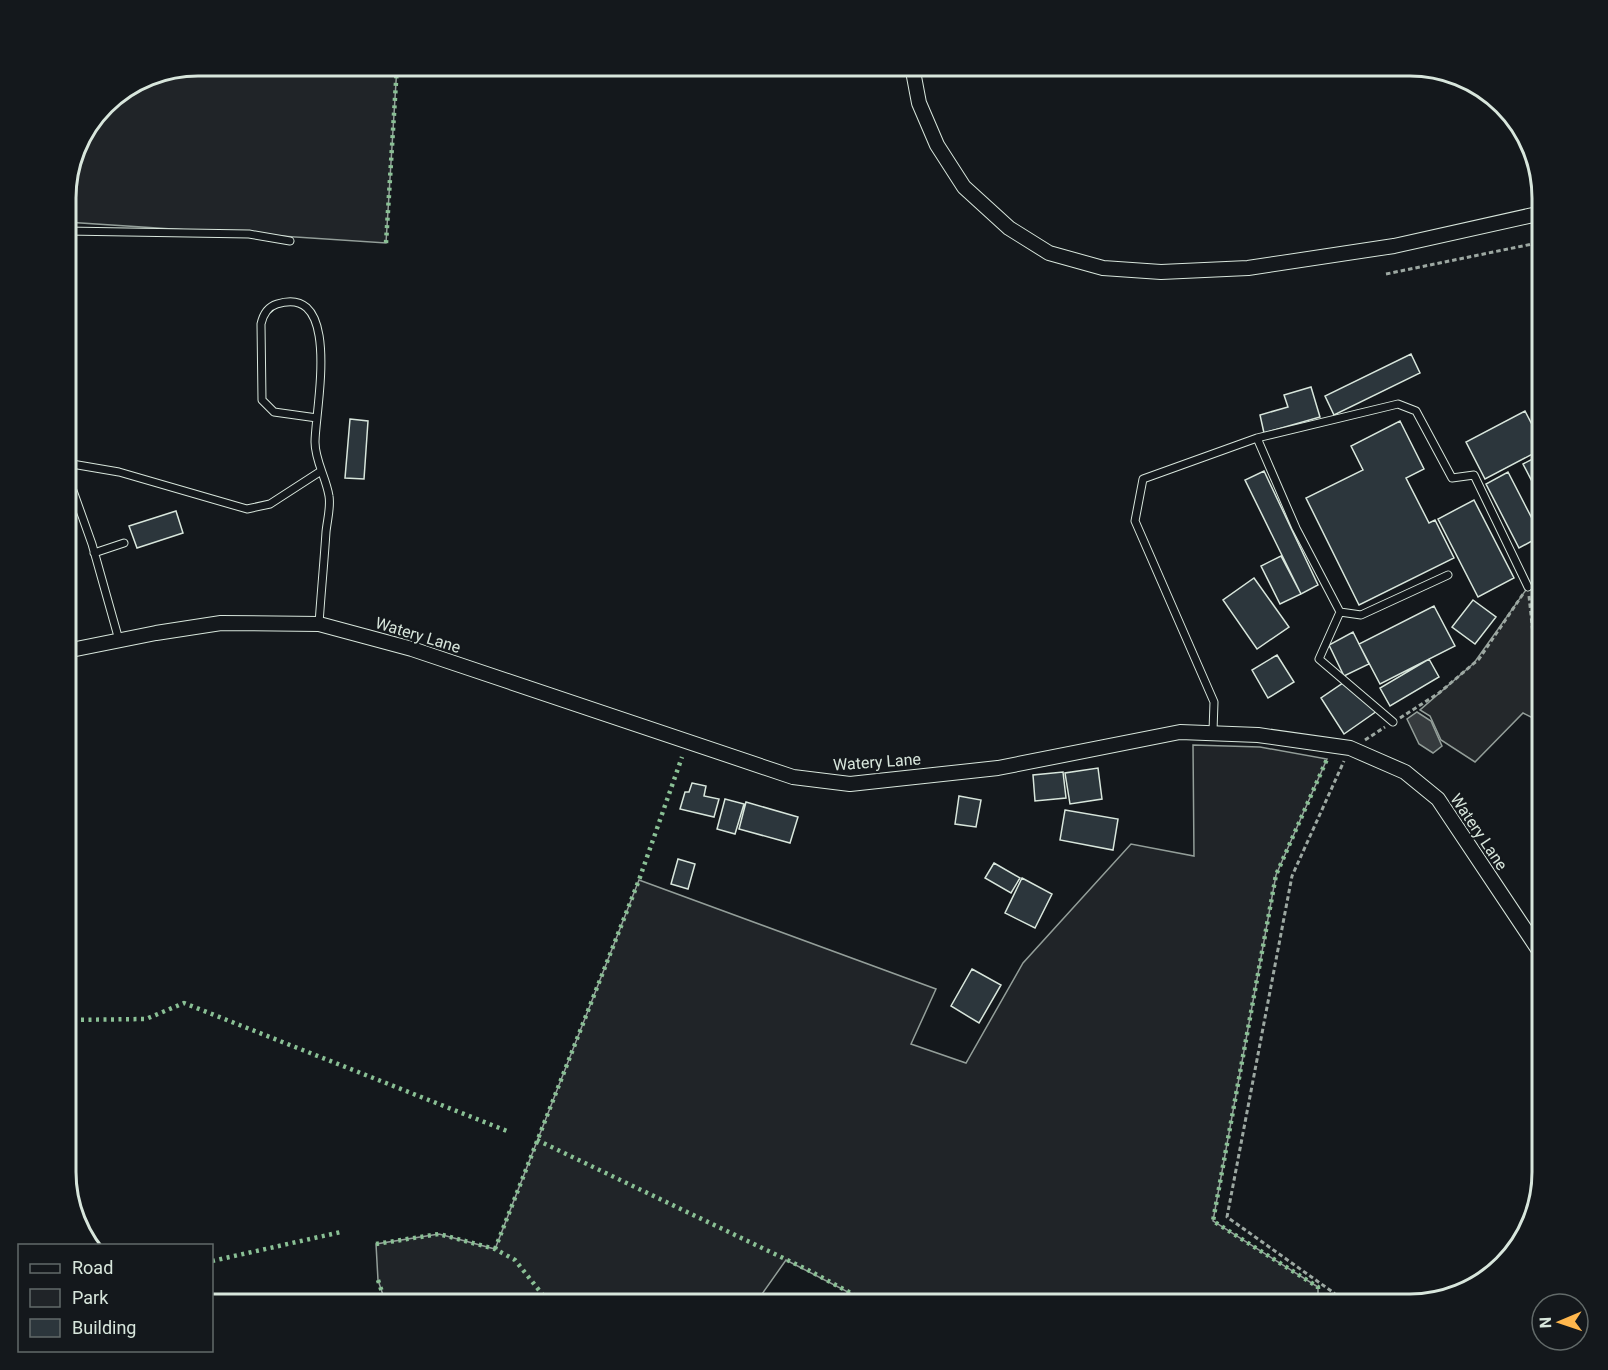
<svg xmlns="http://www.w3.org/2000/svg" width="1608" height="1370" viewBox="0 0 1608 1370" font-family="Roboto,sans-serif">
<style>
.green{fill:#202428;stroke:#939e99;stroke-width:1.5}
.parking{fill:#24282b;stroke:#939e99;stroke-width:1.5}
.water{fill:#363b3e;stroke:#939e99;stroke-width:1.5}
.building{fill:#2c363c;stroke:#d8e6dc;stroke-width:1.5}
.lines{fill:none;stroke-linecap:round;stroke-linejoin:round}
.lane-casing{stroke:#d8e6dc;stroke-width:9}
.street-casing{stroke:#d8e6dc;stroke-width:16}
.path{stroke:#9da8a2;stroke-width:3;stroke-dasharray:4.5 3;stroke-linecap:butt}
.lane{stroke:#14181c;stroke-width:7}
.street{stroke:#14181c;stroke-width:14}
.hedge{stroke:#8ac095;stroke-width:4.5;stroke-dasharray:3 4.5;stroke-linecap:butt}
.labels{text-anchor:middle;dominant-baseline:central;stroke-width:4.5;stroke-linejoin:round;paint-order:stroke}
.street-label{font-size:16px;fill:#d8e6dc;stroke:#14181c}
.rim{fill:none;stroke:#d8e6dc;stroke-width:3}
</style>
<rect width="100%" height="100%" fill="#14181c"/>
<path class="green" d="M 198,66 L 397,66 L 386,243 L 66,222 L 66,189 L 79,140 L 111,99 L 148,76 Z
M 1193,745 L 1260,747 L 1327,759 L 1276,875 L 1213,1221 L 1318,1287 L 1318,1304 L 871,1304 L 786,1260 L 755,1304 L 386,1304 L 378,1280 L 376,1244 L 439,1234 L 495,1249 L 639,880 L 936,989 L 911,1044 L 966,1063 L 1023,963 L 1131,844 L 1194,856 Z"/>
<path class="parking" d="M 1528,587 L 1542,588 L 1542,837 L 1533,718 L 1523,713 L 1475,762 L 1441,740 L 1430,716 L 1420,710 L 1474,663 Z"/>
<path class="water" d="M 1417,712 L 1431,721 L 1442,746 L 1433,753 L 1419,744 L 1407,719 Z"/>
<path class="building" d="M 1411,354 L 1420,373 L 1334,415 L 1325,396 Z
M 1311,387 L 1320,417 L 1264,433 L 1260,415 L 1288,407 L 1284,395 Z
M 1525,411 L 1542,444 L 1542,449 L 1485,479 L 1466,442 Z
M 350,419 L 368,421 L 364,479 L 345,478 Z
M 1400,421 L 1424,469 L 1406,478 L 1429,523 L 1435,520 L 1454,558 L 1359,605 L 1306,498 L 1363,470 L 1351,446 Z
M 1542,454 L 1542,501 L 1523,464 Z
M 1264,471 L 1318,585 L 1301,594 L 1245,480 Z
M 1508,472 L 1541,536 L 1519,548 L 1486,484 Z
M 1474,500 L 1514,578 L 1478,597 L 1438,519 Z
M 176,511 L 183,533 L 137,548 L 129,526 Z
M 1281,556 L 1301,594 L 1280,604 L 1261,566 Z
M 1254,578 L 1289,627 L 1257,649 L 1223,600 Z
M 1473,600 L 1496,617 L 1475,644 L 1452,627 Z
M 1434,606 L 1455,646 L 1380,684 L 1359,644 Z
M 1353,632 L 1369,664 L 1344,676 L 1329,645 Z
M 1277,655 L 1294,682 L 1268,698 L 1252,670 Z
M 1429,659 L 1439,677 L 1390,706 L 1380,688 Z
M 1343,683 L 1377,711 L 1344,734 L 1321,698 Z
M 1098,768 L 1102,799 L 1070,804 L 1065,773 Z
M 1063,772 L 1066,798 L 1035,801 L 1033,775 Z
M 692,783 L 706,786 L 704,796 L 719,799 L 714,817 L 680,809 L 685,792 L 689,792 Z
M 959,796 L 981,800 L 976,827 L 955,824 Z
M 725,799 L 744,804 L 735,834 L 717,829 Z
M 746,802 L 798,817 L 790,843 L 739,829 Z
M 1065,810 L 1118,819 L 1113,850 L 1060,840 Z
M 678,859 L 695,864 L 688,889 L 671,884 Z
M 994,863 L 1020,878 L 1011,893 L 985,878 Z
M 1022,878 L 1052,894 L 1035,928 L 1005,913 Z
M 972,969 L 1001,985 L 979,1023 L 951,1006 Z"/>
<g class="lines">
<defs>
<path id="lane" d="M 66,231 L 249,234 L 290,241
M 317,418 L 274,412 L 262,400 L 261,324 C 263,315 267,307 277,304 C 343,283 315,411 315,442 C 315,461 326,477 329,496 C 331,507 327,521 326,532 C 324,563 321,593 319,624
M 1257,438 L 1398,404 L 1416,411 L 1452,478 L 1474,475 L 1528,587
M 66,463 L 119,472 L 247,509 L 270,504 L 321,471
M 66,471 L 92,544 L 119,640
M 94,553 L 124,543
M 1340,612 L 1319,659 L 1393,722
M 1213,731 L 1214,702 L 1135,521 L 1143,479 L 1257,438 L 1296,528 L 1340,612 L 1361,615 L 1448,575"/>
<path id="street" d="M 912,66 L 919,103 L 937,145 L 964,187 L 1009,228 L 1049,253 L 1103,268 L 1161,272 L 1248,268 L 1394,246 L 1542,213
M 66,651 L 156,633 L 221,623 L 319,624 L 412,649 L 793,777 L 850,784 L 998,768 L 1180,732 L 1258,735 L 1350,748 L 1405,772 L 1438,799 L 1542,955"/>
</defs>
<use href="#lane" class="lane-casing"/>
<use href="#street" class="street-casing"/>
<path class="path" d="M 1386,274 L 1542,242
M 1536,577 L 1542,569
M 1529,596 L 1542,720
M 1400,718 L 1439,693 L 1479,659 L 1523,594
M 1365,740 L 1385,727
M 1330,1304 L 1334,1293 L 1227,1217 L 1292,876 L 1344,761"/>
<use href="#lane" class="lane"/>
<use href="#street" class="street"/>
<path class="hedge" d="M 386,243 L 397,66
M 66,1020 L 146,1019 L 184,1003 L 507,1131
M 537,1140 L 808,1270 L 871,1304
M 376,1244 L 439,1234 L 495,1249 L 515,1260 L 550,1304
M 495,1249 L 639,880 L 682,757
M 212,1261 L 341,1232
M 378,1280 L 386,1304
M 1318,1304 L 1318,1287 L 1213,1221 L 1276,875 L 1327,759"/>
</g>
<g class="labels">
<g class="street-label">
<text transform="translate(418 635) rotate(17)">Watery Lane</text>
<text transform="translate(877 762) rotate(-4)">Watery Lane</text>
<text transform="translate(1479 832) rotate(56)">Watery Lane</text>
</g>
</g>
<path d="M0 0H1608V1370H0ZM198 76H1410A122 122 0 0 1 1532 198V1172A122 122 0 0 1 1410 1294H198A122 122 0 0 1 76 1172V198A122 122 0 0 1 198 76Z" fill="#14181c" fill-rule="evenodd"/>
<path class="rim" d="M198 76H1410A122 122 0 0 1 1532 198V1172A122 122 0 0 1 1410 1294H198A122 122 0 0 1 76 1172V198A122 122 0 0 1 198 76Z"/>
<rect x="18" y="1244" width="195" height="108" fill="#14181c" stroke="#626a69" stroke-width="1.5"/>
<rect x="30" y="1264" width="30" height="9" fill="#14181c" stroke="#626a69" stroke-width="1.5"/>
<text x="72" y="1274" font-size="18" fill="#d8e6dc">Road</text>
<rect x="30" y="1289" width="30" height="18" fill="#202428" stroke="#626a69" stroke-width="1.5"/>
<text x="72" y="1304" font-size="18" fill="#d8e6dc">Park</text>
<rect x="30" y="1319" width="30" height="18" fill="#2c363c" stroke="#626a69" stroke-width="1.5"/>
<text x="72" y="1334" font-size="18" fill="#d8e6dc">Building</text>
<g transform="translate(1560 1322) rotate(268)"><circle r="28" fill="#14181c" stroke="#626a69" stroke-width="1.5"/>
<path d="M0-4.5L10 22L0 15L-10 22Z" fill="#ffb74d"/>
<text y="-9" font-size="16" font-weight="bold" text-anchor="middle" fill="#d8e6dc">N</text>
</g>
</svg>
